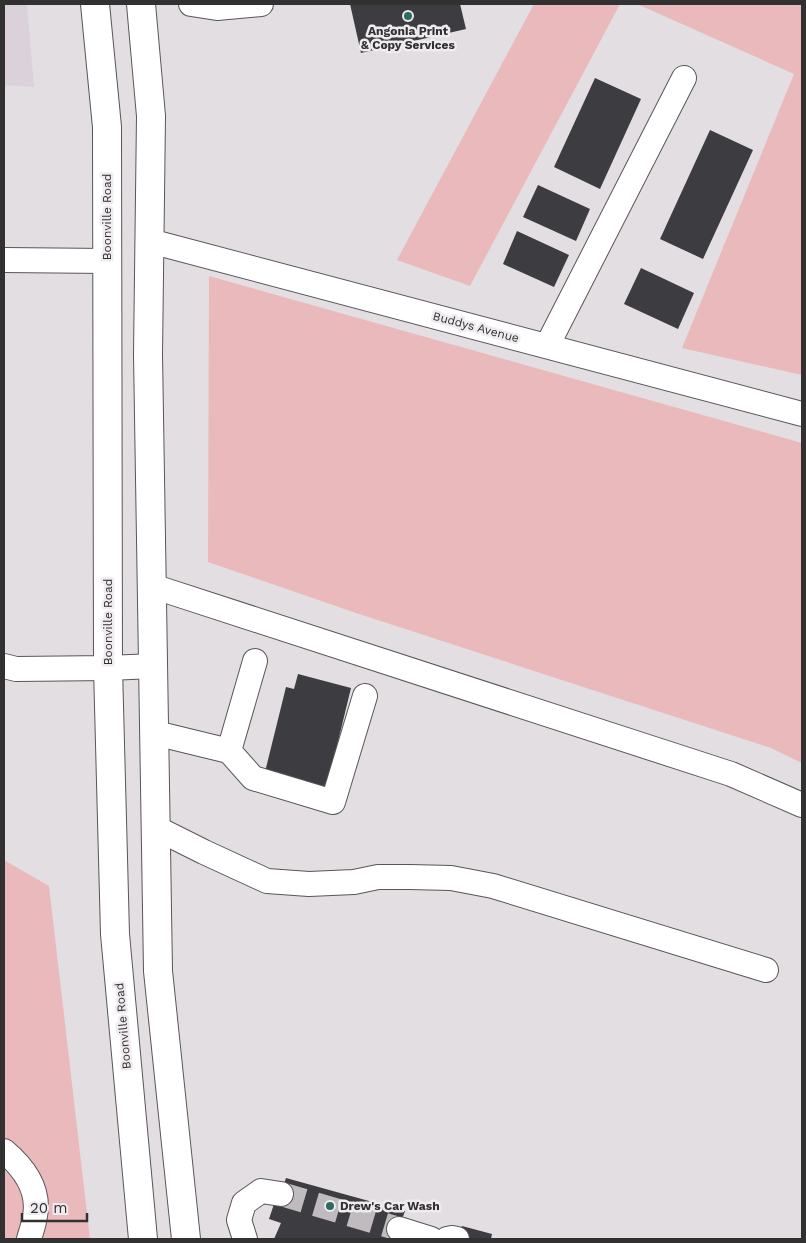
<svg xmlns="http://www.w3.org/2000/svg" width="806" height="1243" viewBox="0 0 806 1243" font-family="'Work Sans',sans-serif">
<style>
.built{fill:#dad1db}
.green{fill:#eab9bb}
.building{fill:#3d3d41}
.lines{fill:none;stroke-linecap:round;stroke-linejoin:round}
.minor-tunnel{stroke:#bfbbbf;stroke-width:24;stroke-dasharray:24 12;stroke-linecap:butt}
.minor-casing{stroke:#595659;stroke-width:26}
.major-casing{stroke:#595659;stroke-width:30}
.minor{stroke:#fff;stroke-width:24}
.major{stroke:#fff;stroke-width:28}
.poi-dot{fill:#276d62;stroke:#efebef;stroke-width:2}
.labels{text-anchor:middle;dominant-baseline:central;stroke-width:5;stroke-linejoin:round;paint-order:stroke}
.poi-label{font-size:12px;font-weight:bold;fill:#323132;stroke:#efebef}
.street-label{font-size:12px;fill:#323132;stroke:#efebef}
</style>
<rect width="100%" height="100%" fill="#e2dee2"/>
<path class="built" d="M 4,4 L 27,4 L 34,87 L 4,85 Z"/>
<path class="green" d="M 534,4 L 620,4 L 470,286 L 397,260 Z
M 637,4 L 802,4 L 802,375 L 682,348 L 794,74 Z
M 209,276 L 802,443 L 802,763 L 771,748 L 356,613 L 208,562 Z
M 4,860 L 49,886 L 90,1239 L 4,1239 Z"/>
<path class="building" d="M 350,4 L 460,4 L 466,29 L 361,53 Z
M 595,78 L 641,99 L 600,189 L 554,167 Z
M 710,130 L 753,150 L 703,259 L 660,239 Z
M 538,185 L 590,209 L 576,241 L 523,217 Z
M 517,231 L 569,255 L 554,287 L 503,264 Z
M 641,268 L 694,293 L 678,329 L 624,304 Z
M 298,674 L 351,688 L 327,787 L 265,772 L 286,687 L 294,689 Z
M 286,1178 L 405,1211 L 395,1239 L 274,1239 L 281,1223 L 269,1219 L 275,1201 L 278,1201 Z
M 462,1226 L 492,1234 L 491,1239 L 458,1239 Z"/>
<g class="lines">
<path class="minor-tunnel" d="M 281,1194 L 399,1229"/>
<defs>
<path id="minor" d="M 191,4 L 217,8 L 261,4
M 150,241 L 802,414
M 4,260 L 107,261
M 547,346 L 684,78
M 152,586 L 731,774 L 802,805
M 4,666 L 16,669 L 108,668 L 154,666
M 155,733 L 229,751 L 255,661
M 229,751 L 253,778 L 333,802 L 365,696
M 156,828 L 204,852 L 267,881 L 309,884 L 354,882 L 378,877 L 409,877 L 451,878 L 493,886 L 766,970
M 4,1151 C 23,1167 40,1189 35,1216 C 34,1224 31,1232 29,1239
M 399,1229 L 431,1239
M 245,1239 L 239,1220 L 244,1203 L 261,1191 L 281,1194
M 447,1239 L 452,1238 L 457,1239"/>
<path id="major" d="M 95,4 L 107,127 L 108,668 L 115,934 L 143,1239
M 141,4 L 151,116 L 148,354 L 158,971 L 186,1239"/>
</defs>
<use href="#minor" class="minor-casing"/>
<use href="#major" class="major-casing"/>
<use href="#minor" class="minor"/>
<use href="#major" class="major"/>
</g>
<g class="poi-dot">
<circle cx="408" cy="16" r="5"/>
<circle cx="330" cy="1206" r="5"/>
</g>
<g class="labels">
<g class="poi-label">
<text x="408" y="31">Angonia Print<tspan x="408" dy="14">&amp; Copy Services</tspan></text>
<text x="340" y="1206" text-anchor="start">Drew's Car Wash</text>
</g>
<g class="street-label">
<text transform="translate(107 217) rotate(-90)">Boonville Road</text>
<text transform="translate(476 327) rotate(15)">Buddys Avenue</text>
<text transform="translate(108 622) rotate(-90)">Boonville Road</text>
<text transform="translate(123 1026) rotate(-95)">Boonville Road</text>
</g>
</g>
<rect width="806" height="1243" fill="none" stroke="#323132" stroke-width="10"/>
<path d="M22 1213v8h65v-8" fill="none" stroke="#323132" stroke-width="2.5"/>
<text x="30" y="1213" font-size="15" fill="#323132" stroke="#efebef" stroke-width="4" paint-order="stroke">20 m</text>
</svg>
